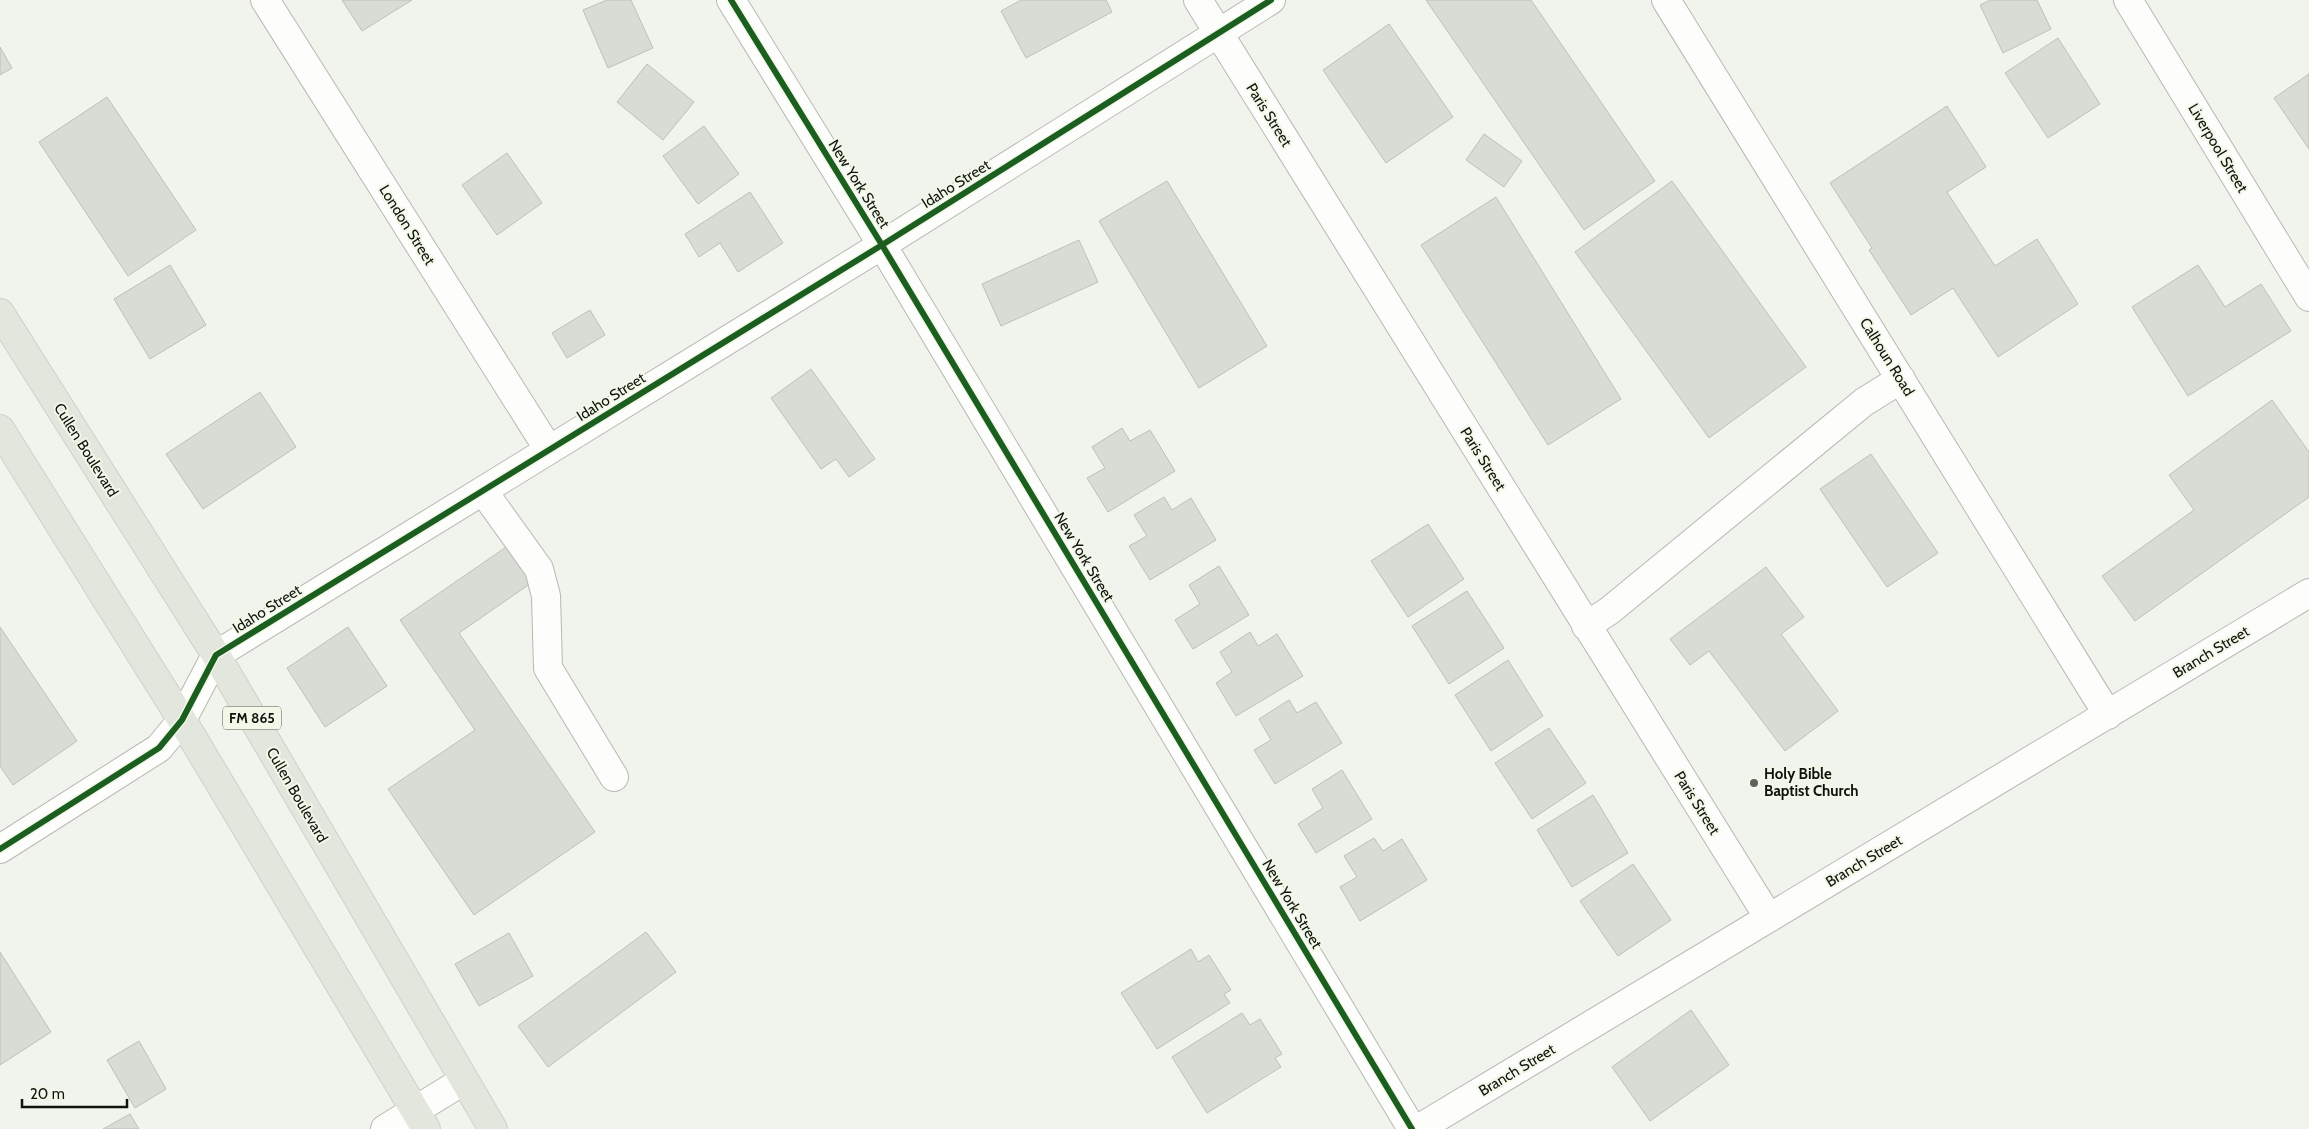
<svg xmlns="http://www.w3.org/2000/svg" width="2309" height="1129" viewBox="0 0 2309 1129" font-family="Cabin,sans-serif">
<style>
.building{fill:#d9dcd5;stroke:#bdc0ba}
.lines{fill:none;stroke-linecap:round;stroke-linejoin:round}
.minor-casing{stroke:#b6b9b3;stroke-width:30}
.major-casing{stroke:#ced0cc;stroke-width:30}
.minor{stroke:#fdfdfc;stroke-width:28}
.major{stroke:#e3e6dd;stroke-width:28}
.cycleway-casing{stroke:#f1f8e8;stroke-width:9}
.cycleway{stroke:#1b5e20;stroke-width:6}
.poi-dot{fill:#5e615b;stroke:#f1f8e8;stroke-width:2}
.labels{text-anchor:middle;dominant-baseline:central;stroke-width:4;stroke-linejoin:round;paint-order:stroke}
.shield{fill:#f1f8e8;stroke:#54574f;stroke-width:1}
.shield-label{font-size:14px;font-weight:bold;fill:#10120d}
.street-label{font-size:15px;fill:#10120d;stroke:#f1f8e8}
.poi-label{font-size:15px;font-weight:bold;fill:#10120d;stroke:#f1f8e8;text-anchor:start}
</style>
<rect width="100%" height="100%" fill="#f0f4ec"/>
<path class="building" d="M 342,0 L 412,0 L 362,31 Z
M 607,0 L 631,0 L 653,48 L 608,68 L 583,10 Z
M 1021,0 L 1106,0 L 1112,12 L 1026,58 L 1001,11 Z
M 1426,0 L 1531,0 L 1655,181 L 1584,230 Z
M 1990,0 L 2037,0 L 2051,29 L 2003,53 L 1980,5 Z
M 1389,24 L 1453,117 L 1386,163 L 1323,70 Z
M 2058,38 L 2100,104 L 2048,138 L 2005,73 Z
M 0,47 L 12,68 L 0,75 Z
M 647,64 L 694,102 L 663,140 L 617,102 Z
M 2309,74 L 2309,149 L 2274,98 Z
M 107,97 L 196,230 L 128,276 L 39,142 Z
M 1947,106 L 1986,167 L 1947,192 L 1995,266 L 2037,239 L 2078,304 L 1998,357 L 1953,288 L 1911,315 L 1869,250 L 1872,248 L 1830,183 Z
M 704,126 L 739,174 L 698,204 L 663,156 Z
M 1484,134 L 1522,161 L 1504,187 L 1466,160 Z
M 507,153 L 542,203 L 497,235 L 462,185 Z
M 1167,181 L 1267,346 L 1199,388 L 1099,221 Z
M 1672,181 L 1806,367 L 1709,438 L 1575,252 Z
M 750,192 L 783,243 L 738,272 L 720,243 L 699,257 L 685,234 Z
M 1496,197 L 1621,399 L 1548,445 L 1421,245 Z
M 1079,240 L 1098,282 L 1001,326 L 982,284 Z
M 170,265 L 206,325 L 150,359 L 114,299 Z
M 2198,265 L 2225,307 L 2261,284 L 2291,331 L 2188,396 L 2132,307 Z
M 590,310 L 605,335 L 567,358 L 552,333 Z
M 811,369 L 875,459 L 849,477 L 836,459 L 821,469 L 771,398 Z
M 260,392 L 296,447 L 203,509 L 166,454 Z
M 2272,400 L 2309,452 L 2309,497 L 2135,621 L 2102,576 L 2194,510 L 2169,475 Z
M 1122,428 L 1130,441 L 1150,430 L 1175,471 L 1108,512 L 1087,478 L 1105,468 L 1092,447 Z
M 1871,454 L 1938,553 L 1887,587 L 1820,489 Z
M 1164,497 L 1172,510 L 1191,498 L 1216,540 L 1150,580 L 1129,546 L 1147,536 L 1134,515 Z
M 1428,524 L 1464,579 L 1408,617 L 1371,561 Z
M 512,543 L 537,579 L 459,633 L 595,832 L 474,915 L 388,789 L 475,730 L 400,620 Z
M 1219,566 L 1249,615 L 1193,649 L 1175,620 L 1200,604 L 1189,585 Z
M 1766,567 L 1804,617 L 1781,634 L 1838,711 L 1785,751 L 1709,651 L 1690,665 L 1670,639 Z
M 1467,591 L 1504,648 L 1449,684 L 1412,626 Z
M 0,627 L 77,741 L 13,785 L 0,766 Z
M 348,627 L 387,686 L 325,727 L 287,668 Z
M 1250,632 L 1258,646 L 1277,634 L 1303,676 L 1236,716 L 1216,683 L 1232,672 L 1220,652 Z
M 1508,660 L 1543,716 L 1491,751 L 1455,695 Z
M 1289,700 L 1297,713 L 1316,702 L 1342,743 L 1275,784 L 1254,750 L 1271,740 L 1259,719 Z
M 1549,728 L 1586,783 L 1532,819 L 1495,763 Z
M 1342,770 L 1372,819 L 1316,853 L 1298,824 L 1323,808 L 1312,789 Z
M 1593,795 L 1628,853 L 1572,887 L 1537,830 Z
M 1374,838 L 1383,851 L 1402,839 L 1427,880 L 1360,921 L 1340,887 L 1357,877 L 1344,856 Z
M 1633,864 L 1671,920 L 1618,956 L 1580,901 Z
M 646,932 L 676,972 L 548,1067 L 518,1026 Z
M 509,933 L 533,976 L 479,1006 L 455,964 Z
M 1191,949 L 1198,962 L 1209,955 L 1231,990 L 1224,994 L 1230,1003 L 1157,1049 L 1121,993 Z
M 0,952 L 51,1032 L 0,1065 Z
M 1691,1010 L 1729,1065 L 1650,1121 L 1612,1067 Z
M 1242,1013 L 1250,1025 L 1260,1019 L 1282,1054 L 1275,1058 L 1281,1067 L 1207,1113 L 1172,1057 Z
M 139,1041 L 166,1089 L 135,1108 L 107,1060 Z
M 130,1114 L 139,1129 L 103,1129 Z"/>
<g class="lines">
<defs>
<path id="minor" d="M 265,0 L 549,450
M 731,0 L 882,245 L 1412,1129
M 1198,0 L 1769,918
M 1666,0 L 2108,715
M 2128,0 L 2309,297
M 483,491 L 539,569 L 546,596 L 548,668 L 614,777
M 1586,626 L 1609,611 L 1864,402 L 1901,379
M 0,849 L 159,748 L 182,720 L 216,655 L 882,245 L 1271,0
M 385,1129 L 463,1081
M 1418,1129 L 2309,593"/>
<path id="major" d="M 0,313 L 216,655 L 493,1129
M 0,429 L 182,720 L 426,1129"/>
</defs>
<use href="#minor" class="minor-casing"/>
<use href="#major" class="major-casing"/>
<use href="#minor" class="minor"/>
<use href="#major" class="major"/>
<defs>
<path id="cycleway" d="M 731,0 L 882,245 L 1412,1129
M 0,849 L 159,748 L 182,720 L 216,655 L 882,245 L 1271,0"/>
</defs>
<use href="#cycleway" class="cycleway-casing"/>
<use href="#cycleway" class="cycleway"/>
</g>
<circle class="poi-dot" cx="1754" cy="783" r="5"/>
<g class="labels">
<rect class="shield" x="223" y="706.5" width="58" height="23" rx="4"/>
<g class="shield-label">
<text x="252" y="718">FM 865</text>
</g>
<g class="street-label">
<text transform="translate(1269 115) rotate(58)">Paris Street</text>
<text transform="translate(2218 148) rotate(59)">Liverpool Street</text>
<text transform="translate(859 184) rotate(58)">New York Street</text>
<text transform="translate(956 184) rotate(-32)">Idaho Street</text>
<text transform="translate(407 225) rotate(58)">London Street</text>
<text transform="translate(1887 357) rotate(58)">Calhoun Road</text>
<text transform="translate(611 397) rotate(-32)">Idaho Street</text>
<text transform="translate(86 450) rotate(58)">Cullen Boulevard</text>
<text transform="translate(1483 459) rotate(58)">Paris Street</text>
<text transform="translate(1084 557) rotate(59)">New York Street</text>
<text transform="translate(267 609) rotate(-32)">Idaho Street</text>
<text transform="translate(2211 652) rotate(-31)">Branch Street</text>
<text transform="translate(297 795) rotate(60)">Cullen Boulevard</text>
<text transform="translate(1697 803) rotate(58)">Paris Street</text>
<text transform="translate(1864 861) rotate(-31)">Branch Street</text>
<text transform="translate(1292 904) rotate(59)">New York Street</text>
<text transform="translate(1517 1070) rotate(-31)">Branch Street</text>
</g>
<g class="poi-label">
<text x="1764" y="774">Holy Bible<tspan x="1764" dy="17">Baptist Church</tspan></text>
</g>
</g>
<path d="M22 1099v8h105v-8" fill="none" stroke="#10120d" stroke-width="2.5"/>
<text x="30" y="1099" font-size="15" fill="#10120d" stroke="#f1f8e8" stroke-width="4" paint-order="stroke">20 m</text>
</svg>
